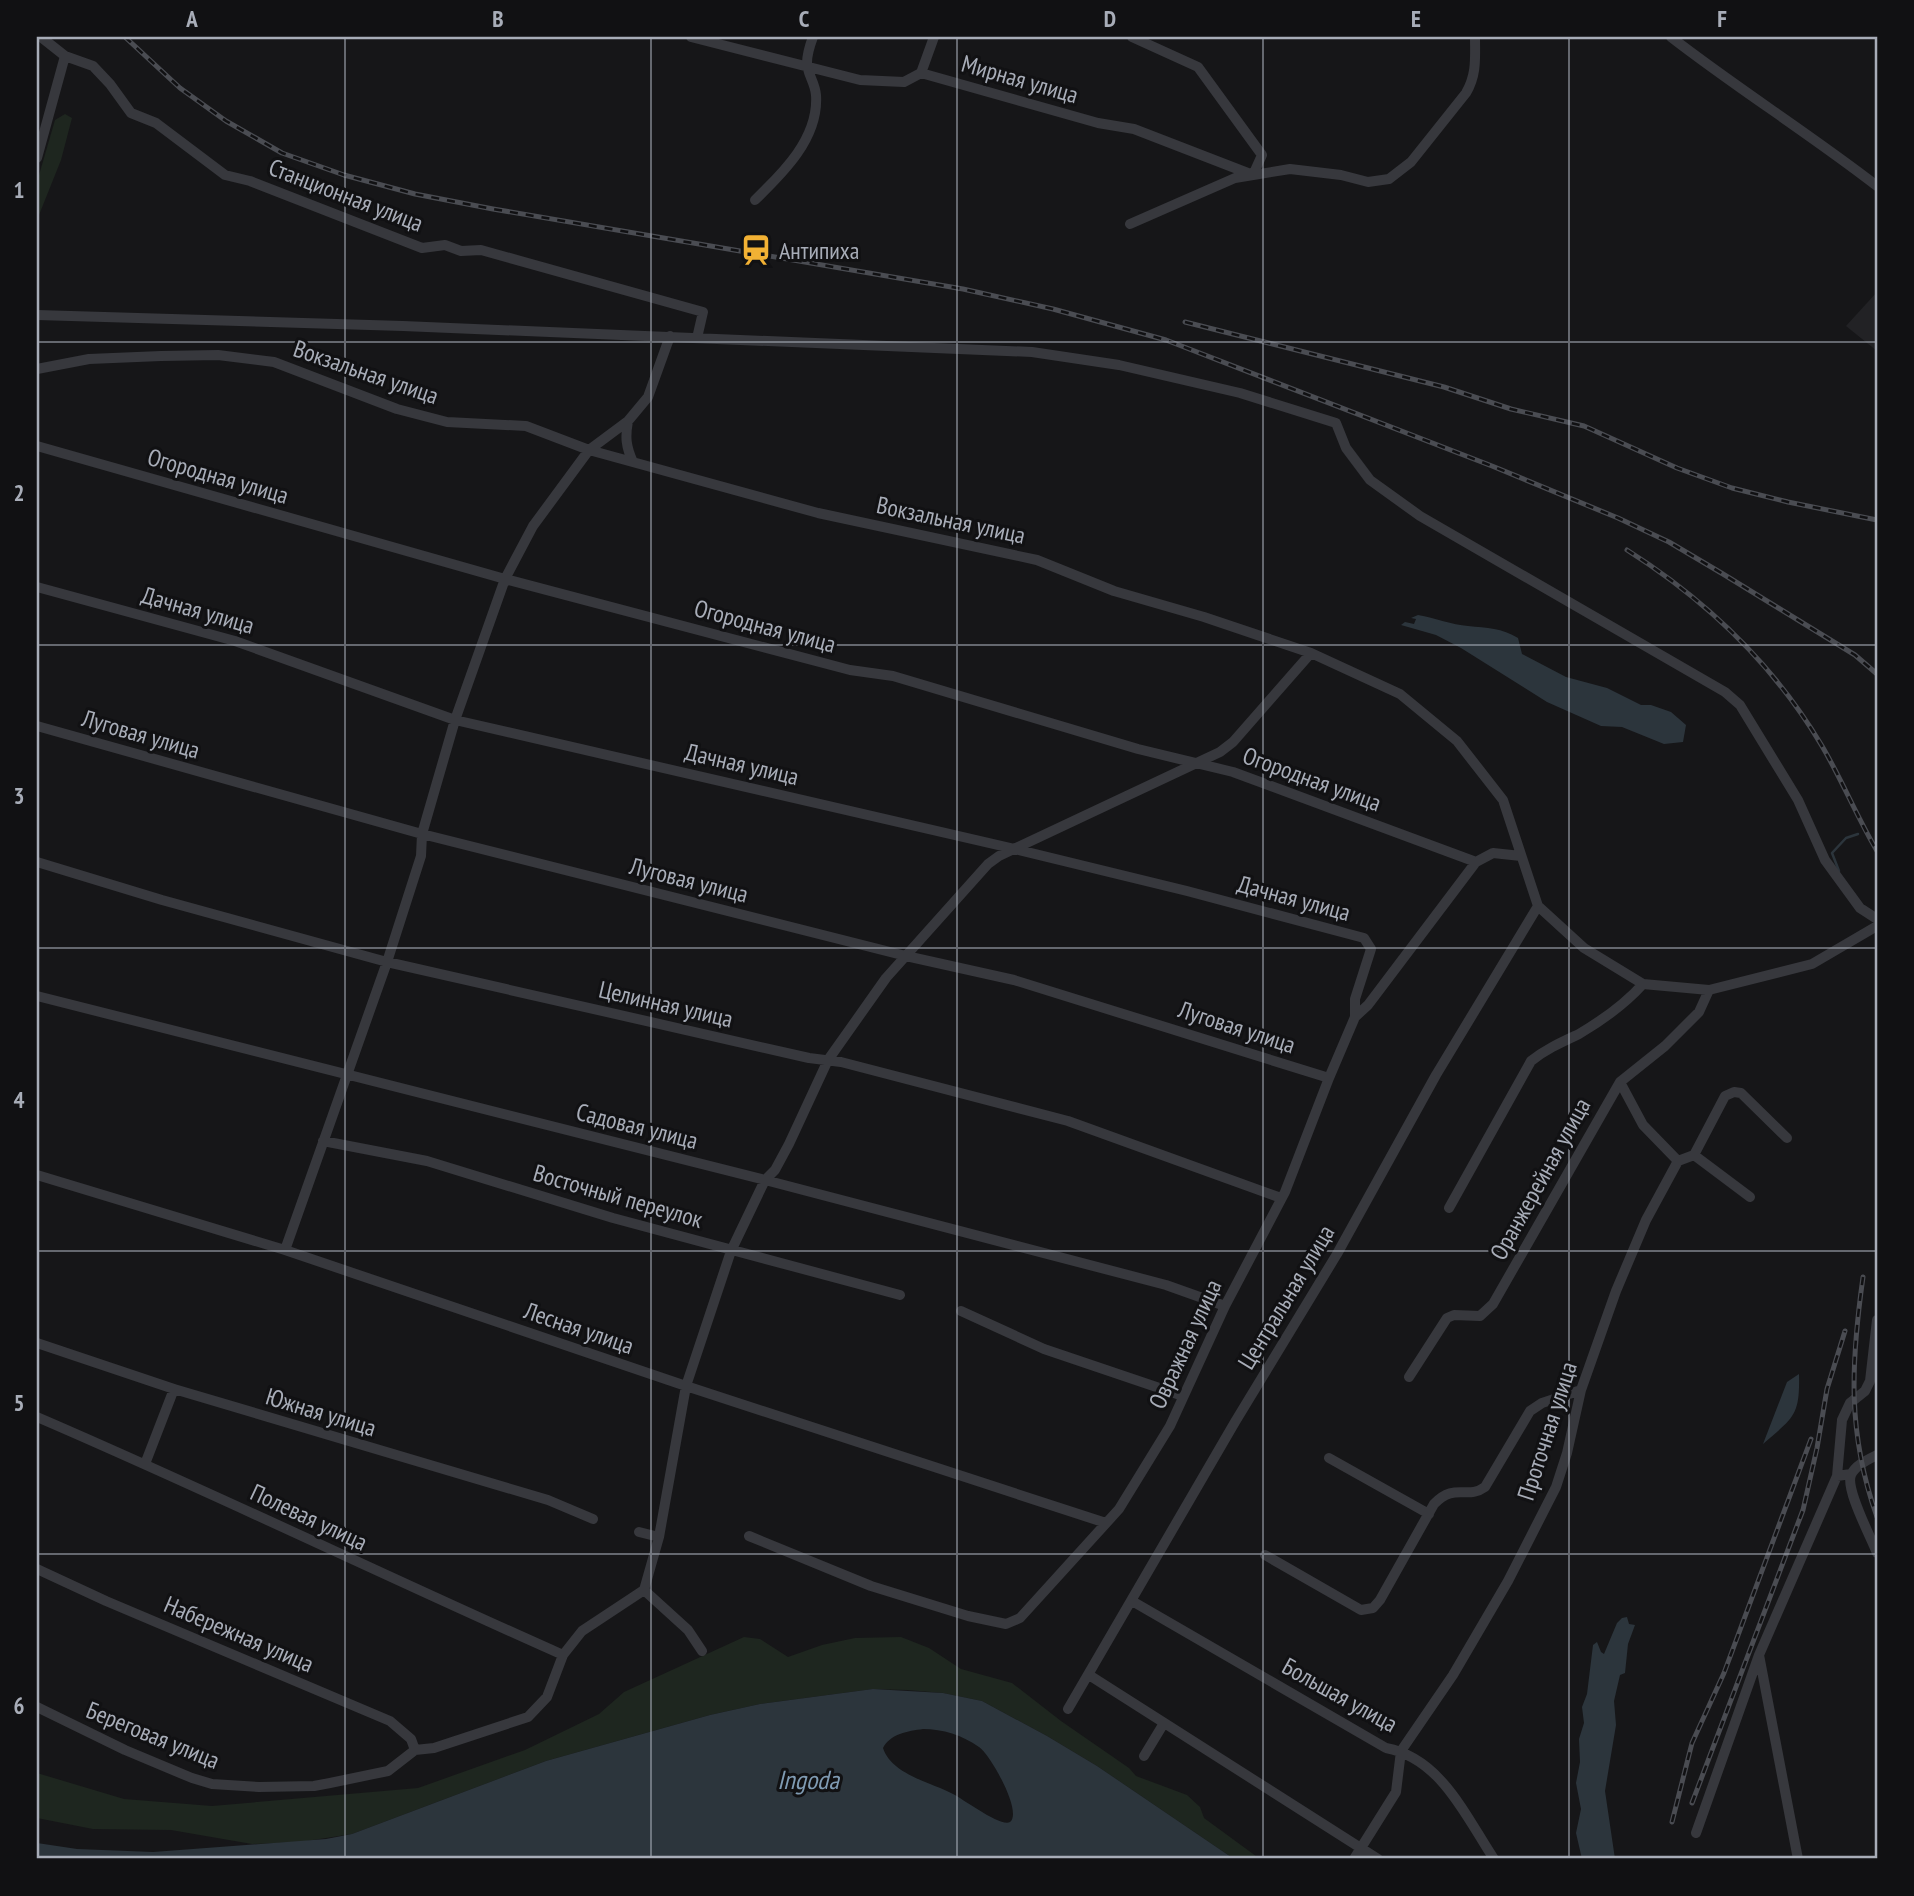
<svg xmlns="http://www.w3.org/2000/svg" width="1914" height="1896" viewBox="0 0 1914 1896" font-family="'PT Sans Narrow',sans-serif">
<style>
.built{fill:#222225}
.green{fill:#1e261f}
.water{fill:#2c353c;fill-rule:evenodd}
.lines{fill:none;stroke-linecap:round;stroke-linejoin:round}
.stream{stroke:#2c353c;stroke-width:2.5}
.street{stroke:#37383d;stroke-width:10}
.rail-casing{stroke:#4a4c52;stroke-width:5}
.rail{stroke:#111113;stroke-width:2.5;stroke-dasharray:8;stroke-linecap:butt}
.grid{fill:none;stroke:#a8adb8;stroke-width:2;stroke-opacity:0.55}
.labels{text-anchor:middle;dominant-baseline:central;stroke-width:6;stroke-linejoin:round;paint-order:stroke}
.street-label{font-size:24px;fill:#a8adb8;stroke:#111113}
.poi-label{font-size:24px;fill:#a8adb8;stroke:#111113;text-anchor:start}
.water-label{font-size:26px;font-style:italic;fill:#7f9bb3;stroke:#111113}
.neatline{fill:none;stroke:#a8adb8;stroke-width:2.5}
.grid-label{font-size:23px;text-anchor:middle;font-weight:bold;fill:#a8adb8}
</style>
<rect width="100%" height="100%" fill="#161618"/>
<path class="built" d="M 1877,292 L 1877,351 L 1846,326 Z"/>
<path class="green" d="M 65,114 L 72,118 L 61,160 L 37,220 L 37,182 L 55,120 Z
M 744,1637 L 760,1639 L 788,1657 L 822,1645 L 855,1638 L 901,1637 L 929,1648 L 961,1669 L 1012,1683 L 1061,1721 L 1129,1768 L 1136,1776 L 1187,1795 L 1200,1807 L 1204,1818 L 1260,1859 L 1234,1859 L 1097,1766 L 1047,1736 L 982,1701 L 943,1693 L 907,1690 L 873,1689 L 760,1704 L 710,1715 L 546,1761 L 352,1834 L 300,1842 L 252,1844 L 171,1830 L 93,1829 L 37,1818 L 37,1773 L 124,1799 L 212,1806 L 418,1788 L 525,1750 L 599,1714 L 624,1692 Z"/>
<path class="water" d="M 1418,615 C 1435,618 1452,625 1468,626 C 1487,628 1502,628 1518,638 L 1522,654 L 1566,677 L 1607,688 L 1641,705 L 1651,705 L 1671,712 L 1686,725 L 1683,742 L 1664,744 L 1622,727 L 1601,726 L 1547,702 L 1461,648 L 1436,635 L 1401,625 L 1405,622 L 1414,624 L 1416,619 L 1411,618 Z
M 1799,1374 C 1800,1416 1794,1417 1763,1444 L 1787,1382 Z
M 1627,1617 L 1629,1624 L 1635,1625 L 1628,1644 L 1625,1673 L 1620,1675 L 1614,1701 L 1616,1725 L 1605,1791 L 1615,1859 L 1582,1859 L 1576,1833 L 1581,1809 L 1576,1783 L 1580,1762 L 1579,1739 L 1584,1723 L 1582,1707 L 1587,1694 L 1593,1645 L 1597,1642 L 1601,1652 L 1604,1654 L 1617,1623 L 1622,1618 Z
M 873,1689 L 943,1693 L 982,1701 L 1047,1736 L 1097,1766 L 1234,1859 L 37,1859 L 37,1843 L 77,1849 L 153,1852 L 326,1839 L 352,1834 L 546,1761 L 710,1715 L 760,1704 ZM 923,1729 C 943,1729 962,1735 979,1747 C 990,1754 1023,1812 1010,1822 C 1002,1828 963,1799 953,1794 C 931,1782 892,1775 883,1748 C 890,1734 908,1731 923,1729 Z"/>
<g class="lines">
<path class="stream" d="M 1839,871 L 1832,853 L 1846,838 L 1858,834"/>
<path class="street" d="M 691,37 L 860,80 L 904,82 L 921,73 L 1098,123 L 1134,129 L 1253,175 L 1262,155 L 1198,67 L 1132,37
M 1671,37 C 1738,89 1810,134 1877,186
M 65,56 L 93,66 L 110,84 L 131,113 L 156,123 L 225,175 L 250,181 L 422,248 L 445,245 L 461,251 L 481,250 L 703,312 L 697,338
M 921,73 L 934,37
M 37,158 L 65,56 L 41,37
M 755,200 C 783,173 819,138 816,95 C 815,84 810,78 808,69 C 805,60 810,45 813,37
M 1130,224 L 1235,178 L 1290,169 L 1341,175 L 1368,182 L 1389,179 L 1411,162 L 1466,93 C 1477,74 1475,58 1475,37
M 37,315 L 403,326 L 1032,352 L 1119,365 L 1240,393 L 1336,423 L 1346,448 L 1370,480 L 1420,516 L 1725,692 L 1740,705 L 1798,800 L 1825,860 L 1860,908 L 1877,919
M 37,369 L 89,359 L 161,356 L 218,355 L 274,362 L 397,409 L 447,422 L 526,426 L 589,450 L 818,513 L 1037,560 L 1114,591 L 1204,617 L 1311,653 L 1400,694 L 1457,741 L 1503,800 L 1538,906 L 1584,948 L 1643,984 L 1709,990 L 1812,964 L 1877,926
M 628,421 C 625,437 626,447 633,462
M 37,446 L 505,579 L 850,670 L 893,676 L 1138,749 L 1233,772 L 1476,862
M 37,587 L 235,641 L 455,720 L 1015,849 L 1187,891 L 1364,938 L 1371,949 L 1355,999 L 1355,1017
M 37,726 L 422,834 L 906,956 L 1014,980 L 1329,1078
M 37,862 L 162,900 L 387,962 L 809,1058 L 841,1062 L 1068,1121 L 1281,1198
M 37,996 L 765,1180 L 1166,1285 L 1225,1306
M 1620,1082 L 1643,1125 L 1678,1161
M 323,1141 L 427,1161 L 613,1218 L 900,1295
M 1694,1155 L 1750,1197
M 37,1175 L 285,1250 L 686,1386 L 1106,1523
M 1449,1208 L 1531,1061 C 1546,1049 1562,1042 1579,1034 C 1601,1021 1626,1003 1643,984
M 285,1250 L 387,962 L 421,856 L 422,834 L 455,720 L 505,579 L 533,526 L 589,450 L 628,421 L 648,397 L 670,336
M 961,1311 L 1044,1349 L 1183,1396
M 37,1343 L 174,1389 L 548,1500 L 593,1519
M 1409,1377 L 1447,1318 L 1454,1315 L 1480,1316 L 1493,1304 L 1620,1082 L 1665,1046 L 1699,1012 L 1709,990
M 37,1417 C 214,1493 387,1577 563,1655
M 1877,1455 C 1869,1459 1855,1465 1851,1475 C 1845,1489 1871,1537 1877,1553
M 1329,1458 L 1429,1514
M 145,1464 L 174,1389
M 1837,1476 L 1842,1420 L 1850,1403 L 1865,1391 L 1870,1381 L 1877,1320
M 639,1532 L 659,1537
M 749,1536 L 871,1586 L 968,1616 L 1006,1624 L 1020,1618 L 1119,1509 L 1170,1426 L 1225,1306 L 1285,1192 L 1329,1078 L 1355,1017 L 1368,1005 L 1476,862 L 1493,853 L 1521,856
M 1265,1555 L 1361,1610 L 1373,1608 L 1380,1600 L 1434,1504 C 1455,1482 1467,1500 1485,1487 L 1530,1411 L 1542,1403 L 1581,1390
M 37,1569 L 106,1601 L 390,1721 L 411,1739 L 415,1750
M 644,1590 L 659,1537 L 686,1386 L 731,1251 L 765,1180 L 775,1170 L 789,1144 L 828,1060 L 886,978 L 988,864 L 999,856 L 1220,752 L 1233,742 L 1311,653
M 644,1590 L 688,1630 L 702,1651
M 1132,1601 L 1386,1748 C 1441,1758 1466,1817 1494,1859
M 1089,1675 L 1378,1859
M 37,1707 L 125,1750 L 192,1778 L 212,1784 L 259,1787 L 314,1786 L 330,1783 L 388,1771 L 415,1750 L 434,1748 L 528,1717 L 547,1697 L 563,1655 L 582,1631 L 644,1590
M 1068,1709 L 1235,1422 L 1337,1254 L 1436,1075 L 1538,906
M 1144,1756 L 1164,1723
M 1696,1833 L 1759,1655
M 1354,1859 L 1396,1792 L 1401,1751 L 1453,1675 L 1508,1581 L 1556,1487 L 1567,1453 L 1581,1390 L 1616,1291 L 1646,1220 L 1678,1161 L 1694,1155 L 1725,1096 L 1734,1092 L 1741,1093 L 1787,1138
M 1798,1859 L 1759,1655 L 1837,1476 L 1851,1474"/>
<defs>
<path id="rail" d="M 125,37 L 180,88 L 226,121 L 282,153 L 344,175 L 415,194 L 493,209 L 963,289 L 1053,309 L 1166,340 L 1492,466 L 1618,518 L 1669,542 L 1723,574 L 1855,655 L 1877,674
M 1185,322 L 1444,387 L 1511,409 L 1584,426 L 1677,468 L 1732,488 L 1788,502 L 1877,520
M 1627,550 C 1706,600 1774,665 1822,746 C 1842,780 1857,817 1877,851
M 1863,1277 C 1851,1363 1847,1433 1877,1517
M 1692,1803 L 1803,1510 L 1817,1448 L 1827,1389 L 1845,1331
M 1672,1822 L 1692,1743 L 1724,1673 L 1811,1439"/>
</defs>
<use href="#rail" class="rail-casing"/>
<use href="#rail" class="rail"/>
</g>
<path class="grid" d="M 345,37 L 345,1859M 651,37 L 651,1859M 957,37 L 957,1859M 1263,37 L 1263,1859M 1569,37 L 1569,1859M 37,342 L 1877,342M 37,645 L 1877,645M 37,948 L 1877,948M 37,1251 L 1877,1251M 37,1554 L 1877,1554"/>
<defs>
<symbol id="station-bare" viewBox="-9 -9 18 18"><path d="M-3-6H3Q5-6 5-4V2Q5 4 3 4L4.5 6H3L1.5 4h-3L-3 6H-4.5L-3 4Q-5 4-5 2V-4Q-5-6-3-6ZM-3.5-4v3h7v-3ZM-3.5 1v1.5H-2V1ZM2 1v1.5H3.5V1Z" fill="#f2b134" stroke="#111113" stroke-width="2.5" paint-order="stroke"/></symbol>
</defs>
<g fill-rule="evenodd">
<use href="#station-bare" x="734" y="228" width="44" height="44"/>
</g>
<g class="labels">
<g class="street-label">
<text transform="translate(1020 79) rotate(16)">Мирная улица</text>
<text transform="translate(346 195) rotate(21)">Станционная улица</text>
<text transform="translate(366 372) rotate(19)">Вокзальная улица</text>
<text transform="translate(218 476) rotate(16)">Огородная улица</text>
<text transform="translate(951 520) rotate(12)">Вокзальная улица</text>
<text transform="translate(198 610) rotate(16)">Дачная улица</text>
<text transform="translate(765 626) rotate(15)">Огородная улица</text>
<text transform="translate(141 734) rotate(16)">Луговая улица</text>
<text transform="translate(742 764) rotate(13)">Дачная улица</text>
<text transform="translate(1312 779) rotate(20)">Огородная улица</text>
<text transform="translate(689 880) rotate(14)">Луговая улица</text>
<text transform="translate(1294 898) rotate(15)">Дачная улица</text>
<text transform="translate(666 1004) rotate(13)">Целинная улица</text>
<text transform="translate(1237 1027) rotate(18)">Луговая улица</text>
<text transform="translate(637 1126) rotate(14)">Садовая улица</text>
<text transform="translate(1540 1179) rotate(-61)">Оранжерейная улица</text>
<text transform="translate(618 1196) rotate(16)">Восточный переулок</text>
<text transform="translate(1286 1297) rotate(-59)">Центральная улица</text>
<text transform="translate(579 1328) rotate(19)">Лесная улица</text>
<text transform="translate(1185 1344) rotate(-65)">Овражная улица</text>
<text transform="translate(321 1412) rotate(17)">Южная улица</text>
<text transform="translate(1547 1431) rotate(-72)">Проточная улица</text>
<text transform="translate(309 1517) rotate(25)">Полевая улица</text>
<text transform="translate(239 1634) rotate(23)">Набережная улица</text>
<text transform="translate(1340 1695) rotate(29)">Большая улица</text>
<text transform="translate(153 1735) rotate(22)">Береговая улица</text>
</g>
<g class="poi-label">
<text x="779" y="250">Антипиха</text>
</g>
<g class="water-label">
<text x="808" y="1779">Ingoda</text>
</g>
</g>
<rect width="1914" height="1896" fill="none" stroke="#111113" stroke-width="77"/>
<rect x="38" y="38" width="1838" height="1819" class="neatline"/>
<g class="grid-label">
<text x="192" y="27">A</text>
<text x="498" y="27">B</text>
<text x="804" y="27">C</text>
<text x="1110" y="27">D</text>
<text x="1416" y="27">E</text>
<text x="1722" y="27">F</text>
<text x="19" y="198">1</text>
<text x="19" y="501">2</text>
<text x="19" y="804">3</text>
<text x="19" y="1108">4</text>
<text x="19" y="1411">5</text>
<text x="19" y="1714">6</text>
</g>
</svg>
